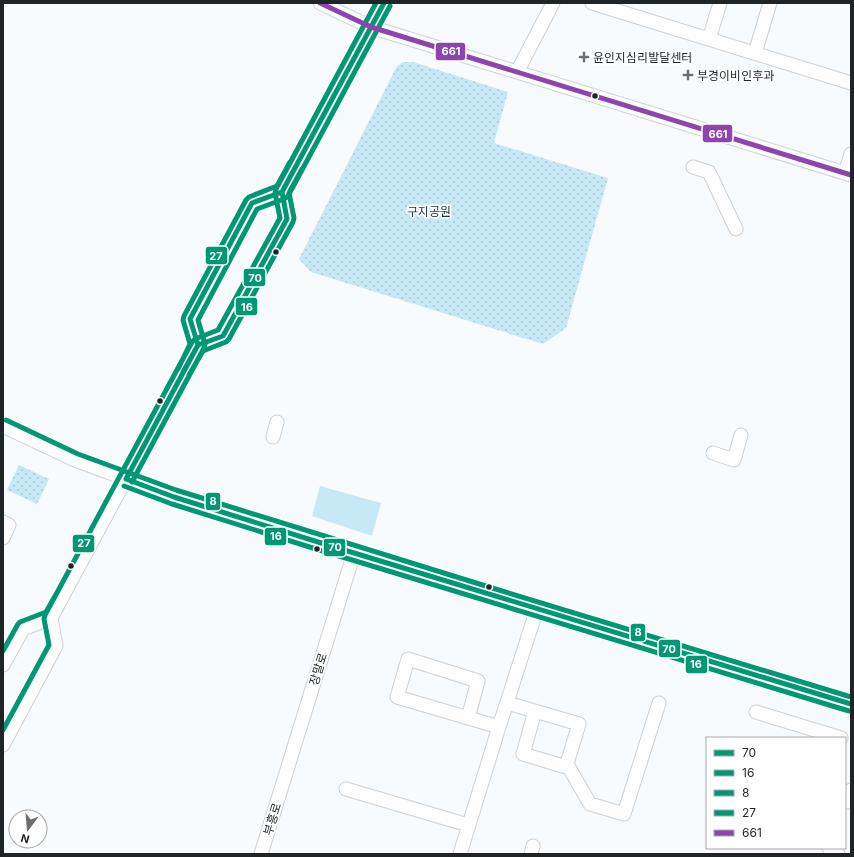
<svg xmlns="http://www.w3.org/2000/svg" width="854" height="857" viewBox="0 0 854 857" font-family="Inter,'Noto Sans KR',sans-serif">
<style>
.green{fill:#c7e8f5}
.park{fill:url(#park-dots)}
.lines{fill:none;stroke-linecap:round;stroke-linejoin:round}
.minor-casing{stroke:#ced1d4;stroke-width:15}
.minor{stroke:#fefeff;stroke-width:13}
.bus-1-casing{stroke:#fff;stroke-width:8}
.bus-2-casing{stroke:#fff;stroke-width:8}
.bus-3-casing{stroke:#fff;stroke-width:8}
.bus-4-casing{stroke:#fff;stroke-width:8}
.bus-5-casing{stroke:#fff;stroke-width:8}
.bus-1{stroke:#009775;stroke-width:5}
.bus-2{stroke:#009775;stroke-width:5}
.bus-3{stroke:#009775;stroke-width:5}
.bus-4{stroke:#009775;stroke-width:5}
.bus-5{stroke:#8e44ad;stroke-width:5}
.poi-dot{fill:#6b6f71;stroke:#fff;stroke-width:1.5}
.bus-dot{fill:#1f2426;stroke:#fff;stroke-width:1.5}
.labels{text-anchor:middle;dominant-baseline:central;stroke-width:3.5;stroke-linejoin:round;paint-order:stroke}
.poi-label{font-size:12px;fill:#1f2426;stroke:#fff;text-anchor:start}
.park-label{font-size:12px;fill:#143541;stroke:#fff}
.street-label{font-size:12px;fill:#1f2426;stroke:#fff}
.line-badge{stroke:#fff;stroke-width:1.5}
.badge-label{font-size:11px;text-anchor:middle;font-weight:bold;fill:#fff}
</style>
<defs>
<pattern id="park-dots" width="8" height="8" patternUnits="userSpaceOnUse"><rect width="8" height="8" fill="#c7e8f5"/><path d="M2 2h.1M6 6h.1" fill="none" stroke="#aac7d2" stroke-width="1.8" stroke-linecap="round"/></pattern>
</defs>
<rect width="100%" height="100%" fill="#f8fbfd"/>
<path class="green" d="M 320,486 L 381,503 L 372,536 L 312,516 Z"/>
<path class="park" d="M 404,62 L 413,62 L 508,92 L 494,143 L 608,178 L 566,328 L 543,344 L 311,272 L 299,259 L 397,66 Z
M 19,465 L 49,479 L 37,504 L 7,490 Z"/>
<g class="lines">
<defs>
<path id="minor" d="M 320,3 L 371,27 L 851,175
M 592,3 L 851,83
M 709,39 L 720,3
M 755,53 L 770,3
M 517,72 L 553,3
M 693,167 L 709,172 L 736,229
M 845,173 L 851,154
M 198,345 L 190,319 L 252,203 L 282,192
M 3,426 L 75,460 L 174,497 L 487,594 L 851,704
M 273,437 L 277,422
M 713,453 L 734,460 L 741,435
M 3,522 L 9,525 L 3,538
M 3,665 L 23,629 L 51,618
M 507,703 L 579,724 L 566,767 L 523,754 L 535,711
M 756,712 L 841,738
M 468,718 L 478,681 L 408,659 L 397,697 L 499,727
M 3,745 L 56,646 L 51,618 L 198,345 L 223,336 L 287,219 L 282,192 L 384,3
M 567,764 L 590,804 L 624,814 L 659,703
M 346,789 L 468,825
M 848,802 L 851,790
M 829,848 L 838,854
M 261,854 L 354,553
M 460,854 L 499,727 L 537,609
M 531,854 L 533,846"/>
</defs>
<use href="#minor" class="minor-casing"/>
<use href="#minor" class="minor"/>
<defs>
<path id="bus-1" d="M 183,372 L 198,345 L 223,336 L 287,219 L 282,192 L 296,166
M 126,479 L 174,497 L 318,542 L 851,704
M 126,479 L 198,345 L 190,319 L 252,203 L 282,192 L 384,3"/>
<path id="bus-2" d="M 189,375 L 203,351 L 226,342 L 229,339 L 293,222 L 294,218 L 289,193 L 302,169
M 132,482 L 204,348 L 205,344 L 198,320 L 257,209 L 284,199 L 288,196 L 390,6
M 124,486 L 172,504 L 316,549 L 849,711"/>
<path id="bus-3" d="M 6,420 L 78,454 L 176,490 L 489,587 L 851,697"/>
<path id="bus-4" d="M 178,369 L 190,344 L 183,320 L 184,316 L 246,200 L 249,197 L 277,186 L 290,162
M 3,651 L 18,624 L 20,622 L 46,612 L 59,589
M 3,730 L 49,645 L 44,619 L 45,615 L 192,342 L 195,339 L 218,330 L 280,218 L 275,193 L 276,189 L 376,3"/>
<path id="bus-5" d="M 320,3 L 371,27 L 851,175"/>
</defs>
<use href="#bus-1" class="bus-1-casing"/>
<use href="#bus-2" class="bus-2-casing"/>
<use href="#bus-3" class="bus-3-casing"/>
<use href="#bus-4" class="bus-4-casing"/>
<use href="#bus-5" class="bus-5-casing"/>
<use href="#bus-1" class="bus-1"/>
<use href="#bus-2" class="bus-2"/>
<use href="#bus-3" class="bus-3"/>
<use href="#bus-4" class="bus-4"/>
<use href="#bus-5" class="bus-5"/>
</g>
<g class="poi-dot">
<path d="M582 51h4v4h4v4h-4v4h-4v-4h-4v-4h4z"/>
<path d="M686 69h4v4h4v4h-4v4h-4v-4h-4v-4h4z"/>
</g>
<g class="bus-dot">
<circle cx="595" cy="96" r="3.5"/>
<circle cx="276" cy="252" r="3.5"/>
<circle cx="160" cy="401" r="3.5"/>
<circle cx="317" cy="549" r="3.5"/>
<circle cx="71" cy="566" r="3.5"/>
<circle cx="489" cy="587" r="3.5"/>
</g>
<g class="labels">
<g class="poi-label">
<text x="593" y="57">윤인지심리발달센터</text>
<text x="697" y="75">부경이비인후과</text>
</g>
<g class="park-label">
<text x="429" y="211">구지공원</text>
</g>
<g class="street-label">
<text transform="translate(318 669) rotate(-73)">장말로</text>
<text transform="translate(272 819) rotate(-73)">부흥로</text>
</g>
</g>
<g class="line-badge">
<rect x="435" y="42" width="31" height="19" rx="4" fill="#8e44ad"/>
<rect x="702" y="124" width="31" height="19" rx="4" fill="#8e44ad"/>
<rect x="205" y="246" width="23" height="19" rx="4" fill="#009775"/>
<rect x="243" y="268" width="23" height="19" rx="4" fill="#009775"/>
<rect x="235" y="297" width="23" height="19" rx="4" fill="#009775"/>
<rect x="205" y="492" width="16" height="19" rx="4" fill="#009775"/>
<rect x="264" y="527" width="23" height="19" rx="4" fill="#009775"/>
<rect x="72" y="534" width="23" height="19" rx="4" fill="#009775"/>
<rect x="323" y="538" width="23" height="19" rx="4" fill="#009775"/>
<rect x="630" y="623" width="16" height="19" rx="4" fill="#009775"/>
<rect x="658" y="639" width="23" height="19" rx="4" fill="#009775"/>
<rect x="685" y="655" width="23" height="19" rx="4" fill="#009775"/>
</g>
<g class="badge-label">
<text x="451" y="55">661</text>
<text x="718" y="138">661</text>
<text x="216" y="260">27</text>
<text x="255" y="282">70</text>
<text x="247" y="311">16</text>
<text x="213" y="505">8</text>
<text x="276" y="540">16</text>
<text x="84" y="547">27</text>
<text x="335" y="551">70</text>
<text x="638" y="636">8</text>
<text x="669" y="653">70</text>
<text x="696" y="668">16</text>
</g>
<rect width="854" height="857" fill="none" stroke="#1f2426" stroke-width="8"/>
<rect x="706" y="737" width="140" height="112" fill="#ffffff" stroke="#a5a7a8"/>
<rect x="714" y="750" width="20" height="6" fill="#009775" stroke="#a5a7a8"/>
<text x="742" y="757" font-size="12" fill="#1f2426">70</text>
<rect x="714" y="770" width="20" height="6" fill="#009775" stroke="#a5a7a8"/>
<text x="742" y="777" font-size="12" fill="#1f2426">16</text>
<rect x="714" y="790" width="20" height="6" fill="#009775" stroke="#a5a7a8"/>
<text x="742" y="797" font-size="12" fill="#1f2426">8</text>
<rect x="714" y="810" width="20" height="6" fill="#009775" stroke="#a5a7a8"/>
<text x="742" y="817" font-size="12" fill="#1f2426">27</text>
<rect x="714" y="830" width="20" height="6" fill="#8e44ad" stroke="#a5a7a8"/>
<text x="742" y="837" font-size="12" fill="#1f2426">661</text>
<g transform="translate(28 829) rotate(196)"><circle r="19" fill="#ffffff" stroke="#a5a7a8"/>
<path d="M0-3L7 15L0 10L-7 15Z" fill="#6b6f71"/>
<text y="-6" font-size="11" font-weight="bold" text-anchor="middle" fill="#1f2426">N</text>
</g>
</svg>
